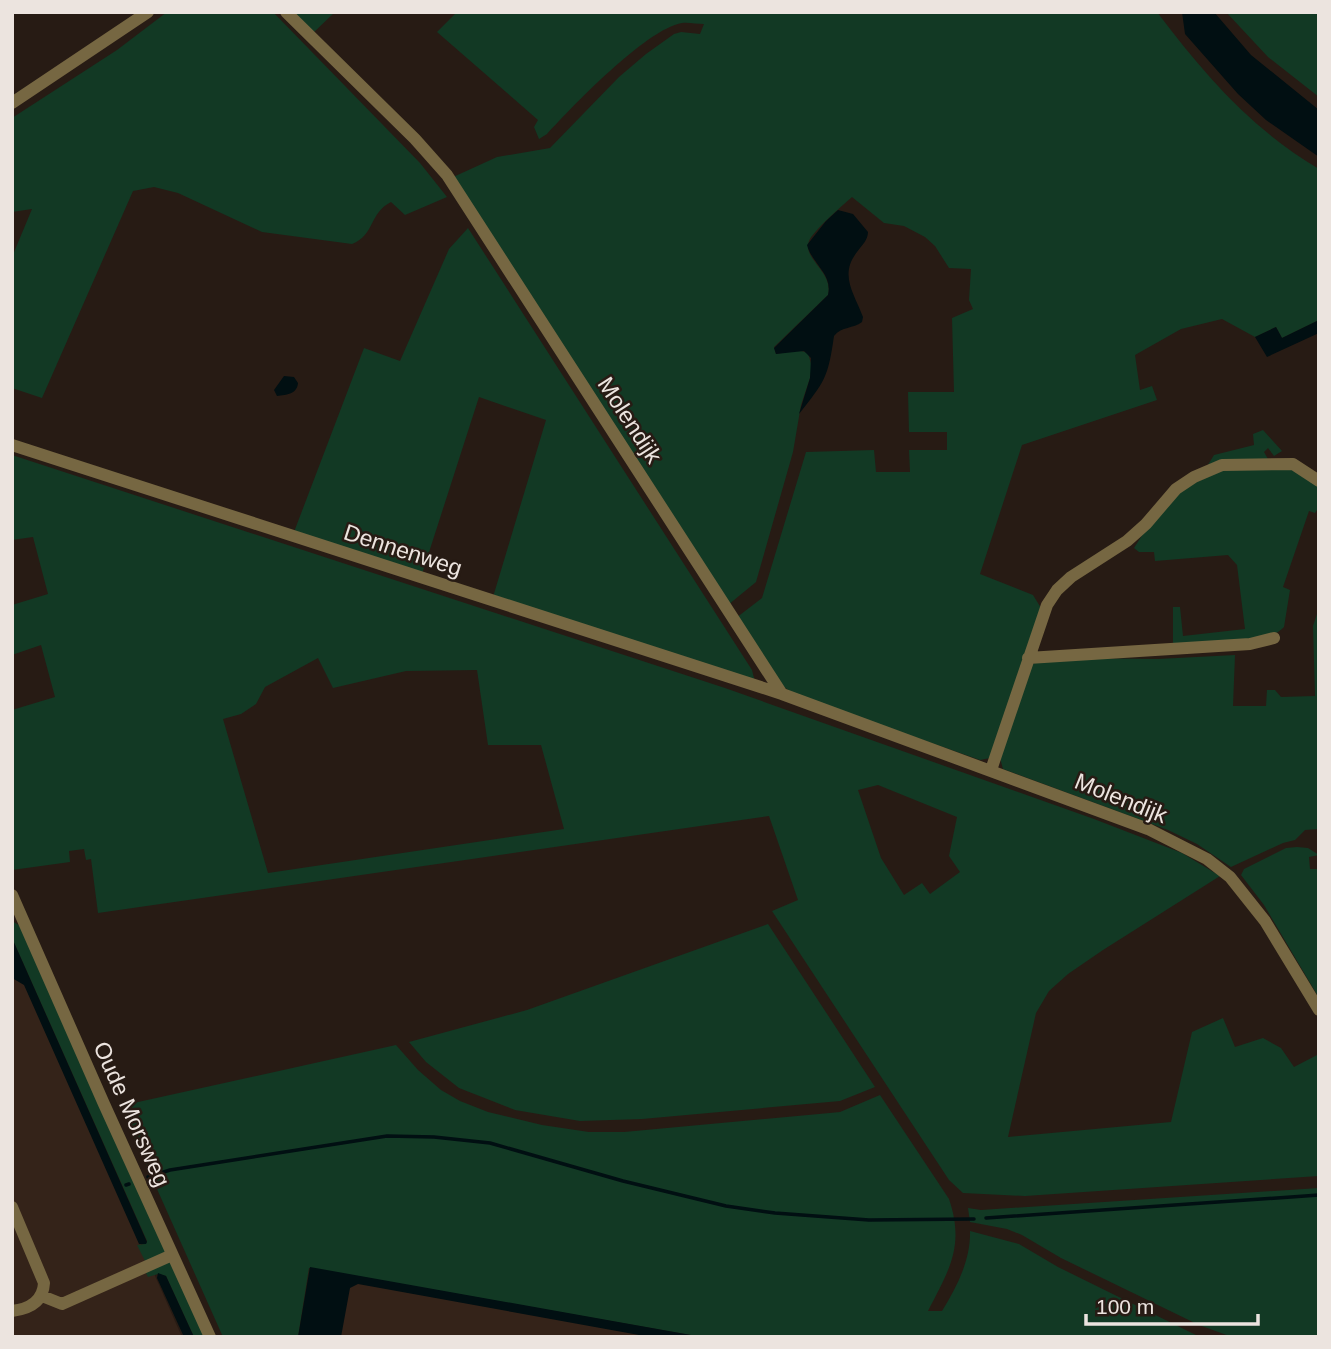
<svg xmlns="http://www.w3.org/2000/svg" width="1331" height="1349" viewBox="0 0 1331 1349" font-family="Arial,sans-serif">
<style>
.built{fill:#342319}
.green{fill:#123924;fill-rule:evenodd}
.water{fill:#010f12}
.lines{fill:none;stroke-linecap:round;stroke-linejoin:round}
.stream{stroke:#010f12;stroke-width:3.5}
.minor{stroke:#766742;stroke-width:12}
.labels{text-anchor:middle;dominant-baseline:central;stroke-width:5;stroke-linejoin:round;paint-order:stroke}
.street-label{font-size:23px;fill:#ece4df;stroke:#271b14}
</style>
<rect width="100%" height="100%" fill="#271b14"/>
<path class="built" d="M 12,952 L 182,1337 L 12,1337 Z
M 330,1277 L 667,1337 L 320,1337 Z"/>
<path class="green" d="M 167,12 L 273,12 L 420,163 L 447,197 L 405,215 L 391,202 C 369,213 375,235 352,244 L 262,232 L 178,193 L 154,187 L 133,191 L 42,398 L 12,388 L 12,257 L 32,209 L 12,212 L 12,118 L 117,50 Z
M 291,12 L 335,12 L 312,34 Z
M 457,12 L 1157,12 C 1204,74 1251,129 1319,169 L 1319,320 L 1282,338 L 1276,327 L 1255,337 L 1222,319 L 1181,329 L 1135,355 L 1140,390 L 1152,386 L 1157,400 L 1022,445 L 980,574 L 1033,595 L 1041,608 L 990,758 L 980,760 L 795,695 L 783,686 L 736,618 L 762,598 L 806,452 L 874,450 L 876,472 L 910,472 L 909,450 L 947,450 L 947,432 L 909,432 L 908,392 L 954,392 L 952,318 L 973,309 L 969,300 L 971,269 L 949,268 L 935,246 L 925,237 L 904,226 L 884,223 L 852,197 C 843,205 813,231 809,241 C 802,259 834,272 828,295 L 774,347 L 776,354 L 798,350 L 808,353 L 812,367 L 810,378 L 801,405 L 793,452 L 756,582 L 728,605 L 451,178 L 497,157 L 550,148 L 619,77 L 646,54 L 674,34 L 681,32 L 700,34 L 704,24 C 697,24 688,22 682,23 C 646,29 572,107 547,134 L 539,139 L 534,127 L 538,120 L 437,32 Z
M 1226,12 L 1319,12 L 1319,97 L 1268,57 Z
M 468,228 L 752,670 L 755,682 L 493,597 L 546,420 L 479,397 L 422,574 L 294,532 L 364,348 L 400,361 L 449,249 Z
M 1263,430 L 1282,451 L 1274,456 L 1268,448 L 1264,452 L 1268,459 L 1206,468 L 1214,455 L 1254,445 L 1253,434 Z
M 12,455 L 725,688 L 1094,819 L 1182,853 L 1220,876 L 1103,950 L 1068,974 L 1049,991 L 1036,1013 L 1008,1137 L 1171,1122 L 1192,1032 L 1223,1018 L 1235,1047 L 1263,1038 L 1281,1048 L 1294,1067 L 1319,1054 L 1319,1176 L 1025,1196 L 963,1193 L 949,1180 L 772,911 L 798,900 L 769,816 L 98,913 L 91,859 L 86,860 L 84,849 L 69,851 L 70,862 L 12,870 L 12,710 L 55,697 L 41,645 L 12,655 L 12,605 L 48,594 L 33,537 L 12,540 ZM 318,658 L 333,688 L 406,671 L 477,670 L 488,745 L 541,745 L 564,829 L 268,873 L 223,719 L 241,714 L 256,704 L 265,687 ZM 878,785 L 957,817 L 949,856 L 960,872 L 930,894 L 922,883 L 904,895 L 881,858 L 858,790 Z
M 1287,467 L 1319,487 L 1319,507 L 1315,513 L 1309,511 L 1283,587 L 1290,590 L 1284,627 C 1266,647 1200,644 1173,646 L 1173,607 L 1180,607 L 1183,636 L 1245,629 L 1237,565 L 1228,555 L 1155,561 L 1154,552 L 1139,552 L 1134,548 L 1148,526 L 1184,488 L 1224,469 Z
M 1319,608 L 1319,829 L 1305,830 L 1295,840 L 1283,843 L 1231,867 L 1197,844 L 1168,830 L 1003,769 L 1000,758 L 1031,665 L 1041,660 L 1056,658 L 1158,659 L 1235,655 L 1233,706 L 1266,706 L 1267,690 L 1275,690 L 1281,697 L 1315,696 L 1313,626 Z
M 1297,847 L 1308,848 L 1319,855 L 1309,857 L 1310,869 L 1319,869 L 1319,998 L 1264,905 L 1241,875 L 1244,869 L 1286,848 Z
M 12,921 L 22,927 L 166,1251 L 163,1256 L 146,1263 L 137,1245 L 145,1244 L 147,1241 L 12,938 Z
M 768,924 L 875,1087 L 840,1101 L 642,1119 L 580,1121 L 515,1110 L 459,1088 L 426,1062 L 409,1042 L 527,1010 Z
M 396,1045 L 418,1070 L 441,1090 L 460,1101 L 488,1112 L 542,1125 L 589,1132 L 624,1132 L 819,1114 L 840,1112 L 880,1095 L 949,1199 C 965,1246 949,1270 928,1311 L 942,1311 C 957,1287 971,1259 970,1231 L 1019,1244 L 1058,1267 L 1200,1337 L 702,1337 L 309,1268 L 298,1337 L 223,1337 L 120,1106 Z
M 1319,1188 L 1319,1337 L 1232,1337 L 1199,1325 L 1164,1308 L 1061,1258 L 1022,1235 L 1007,1229 L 970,1222 L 968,1208 L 981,1210 Z
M 171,1261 L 205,1337 L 194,1337 L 166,1276 L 158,1274 L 148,1277 L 145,1271 Z"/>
<path class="water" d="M 1182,12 L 1214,12 L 1251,55 L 1319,110 L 1319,157 L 1266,120 L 1238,94 L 1185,34 Z
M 838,210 L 853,214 L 868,232 C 868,240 862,245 857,252 C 839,275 854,293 863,317 L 862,322 C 853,329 842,326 834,336 C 828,378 825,381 799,414 L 810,378 L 811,358 L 804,351 L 776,354 L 774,348 L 828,295 C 833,274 812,264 807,245 L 826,221 Z
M 1319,320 L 1319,333 L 1267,357 L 1255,337 L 1276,327 L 1282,338 Z
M 284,376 L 294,377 L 298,383 C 297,394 287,395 277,396 L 274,390 Z
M 12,938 L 147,1242 L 146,1244 L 139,1244 L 24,985 L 12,978 Z
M 310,1267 L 702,1337 L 650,1337 L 358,1284 L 350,1288 L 341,1337 L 298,1337 Z
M 158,1273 L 166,1276 L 194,1337 L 184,1337 L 157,1278 Z"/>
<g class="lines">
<path class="stream" d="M 148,1177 L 170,1170 L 387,1136 L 434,1137 L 490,1143 L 623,1181 L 726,1206 L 775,1213 L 869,1220 L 974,1219
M 126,1185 L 129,1184
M 986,1218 L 1319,1195"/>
<path class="minor" d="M 286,12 L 415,139 L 447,175 L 782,694
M 12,103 L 148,12
M 12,445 L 782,694 L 1148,829 L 1207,859 L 1230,877 L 1265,921 L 1319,1010
M 1028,658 L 1250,644 L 1274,638
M 991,770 L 1047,605 L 1057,590 L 1071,577 L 1127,541 L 1146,524 L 1176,489 L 1194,477 L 1222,465 L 1293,464 L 1319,481
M 12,895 L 104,1104 L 210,1337
M 12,1207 L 44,1283 C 43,1302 29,1309 12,1311
M 42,1296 L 62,1304 L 172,1255"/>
</g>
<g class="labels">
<g class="street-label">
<text transform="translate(630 420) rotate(57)">Molendijk</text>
<text transform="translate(403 550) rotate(18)">Dennenweg</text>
<text transform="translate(1121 798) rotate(22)">Molendijk</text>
<text transform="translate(132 1114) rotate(66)">Oude Morsweg</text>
</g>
</g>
<rect width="1331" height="1349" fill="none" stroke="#ece4df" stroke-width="28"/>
<path d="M1086 1314v10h172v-10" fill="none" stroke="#ece4df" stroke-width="3.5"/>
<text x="1096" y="1314" font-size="21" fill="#ece4df" stroke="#271b14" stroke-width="5" paint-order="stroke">100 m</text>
</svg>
